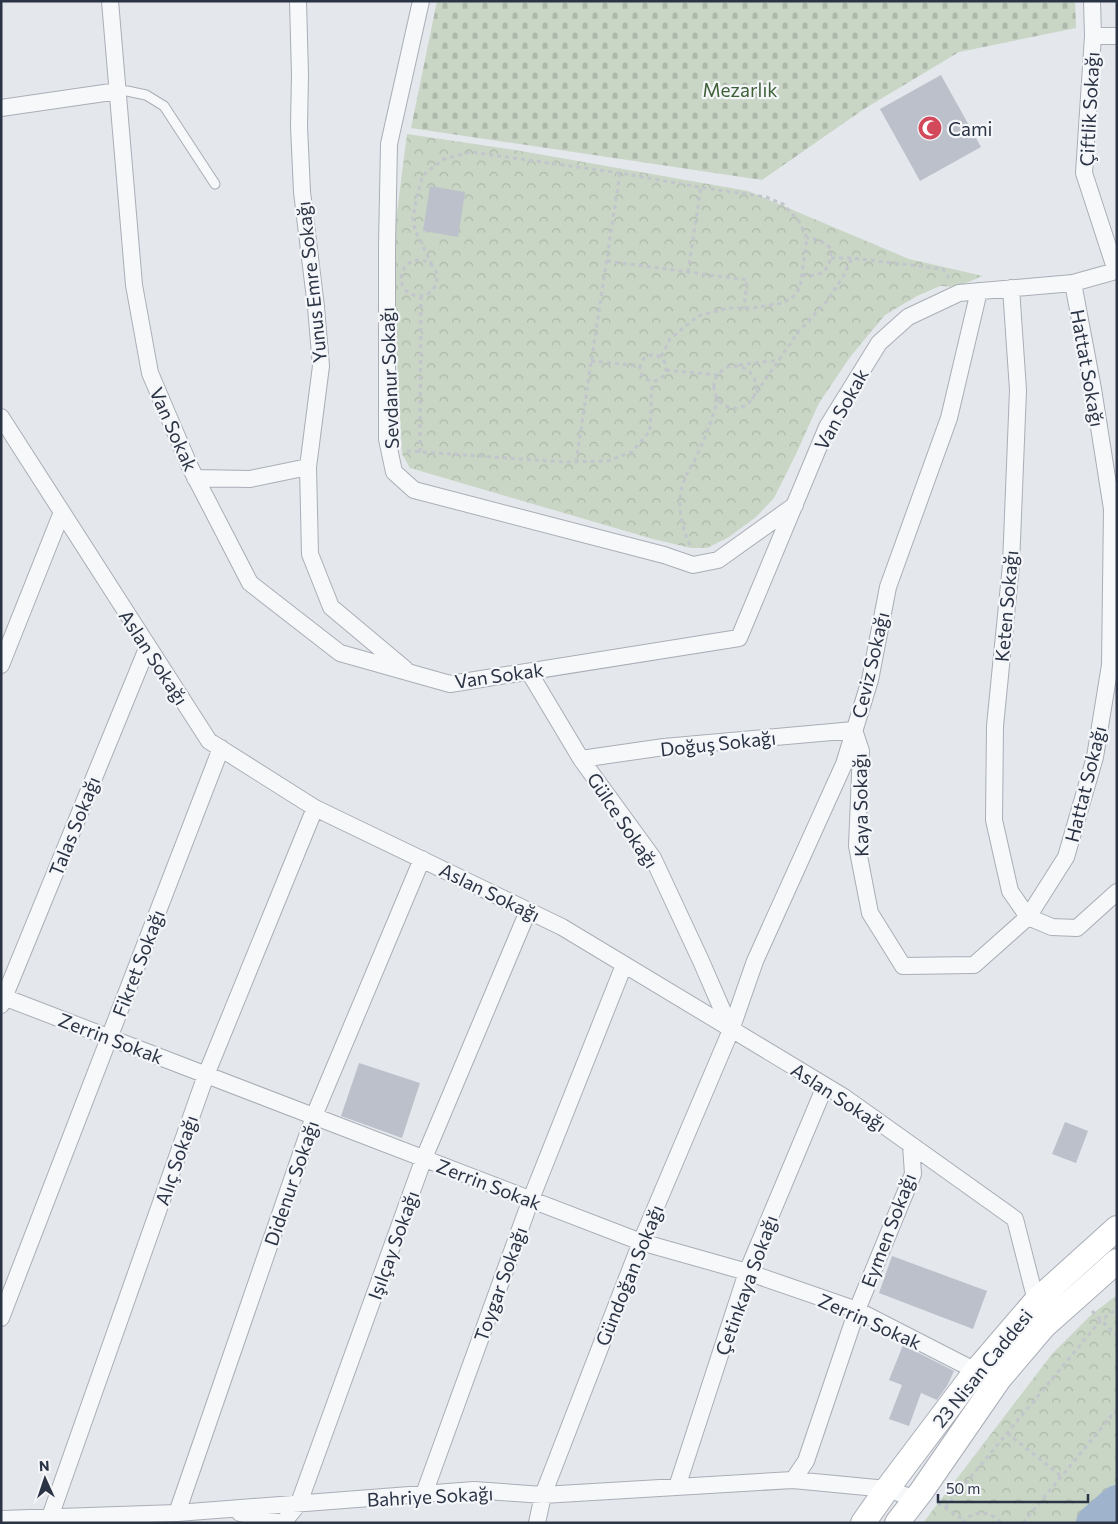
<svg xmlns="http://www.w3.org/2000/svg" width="1118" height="1524" viewBox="0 0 1118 1524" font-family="Commissioner,sans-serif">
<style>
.forest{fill:url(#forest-crowns)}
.cemetery{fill:url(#cemetery-stones)}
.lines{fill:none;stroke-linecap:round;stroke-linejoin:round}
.river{stroke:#9fb4cc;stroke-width:36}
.building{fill:#bbc0ca}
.lane-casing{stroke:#a9aeb7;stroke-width:11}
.street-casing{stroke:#a9aeb7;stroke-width:18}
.secondary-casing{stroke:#a9aeb7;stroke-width:26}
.path{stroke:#c2c5cb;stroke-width:3;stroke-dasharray:4 4;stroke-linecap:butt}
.lane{stroke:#f7f8fa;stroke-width:9}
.street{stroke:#f7f8fa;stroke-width:16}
.secondary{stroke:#fff;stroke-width:24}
.labels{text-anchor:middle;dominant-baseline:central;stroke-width:4.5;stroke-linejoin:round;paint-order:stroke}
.park-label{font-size:19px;fill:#3f6138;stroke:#f4f6f9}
.street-label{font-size:19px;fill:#2b3445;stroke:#f4f6f9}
.poi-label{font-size:19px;fill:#2b3445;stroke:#f4f6f9;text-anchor:start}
</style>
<defs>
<pattern id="forest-crowns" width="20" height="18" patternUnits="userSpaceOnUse" patternTransform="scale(1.25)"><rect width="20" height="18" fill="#c9d6c5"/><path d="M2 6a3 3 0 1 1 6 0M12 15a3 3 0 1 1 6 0" fill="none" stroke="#adb8ab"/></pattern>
<pattern id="cemetery-stones" width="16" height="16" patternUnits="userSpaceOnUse" patternTransform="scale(1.25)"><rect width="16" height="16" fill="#c9d6c5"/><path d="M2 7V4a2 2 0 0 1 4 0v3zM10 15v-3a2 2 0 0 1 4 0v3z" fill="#adb8ab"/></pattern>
</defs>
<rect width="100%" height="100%" fill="#e4e7ec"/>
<path class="forest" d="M 407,134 L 521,151 L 748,191 L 909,259 L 983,276 L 956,287 L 940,286 L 917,296 L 885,315 L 850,357 L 819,403 L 796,454 L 774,498 L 756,517 L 729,537 L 707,548 L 691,548 L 653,539 L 410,468 L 402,454 L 393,281 L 395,228 Z
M 1117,1295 L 1117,1493 L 1078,1523 L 923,1523 L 1052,1354 L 1092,1314 Z"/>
<path class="cemetery" d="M 437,1 L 1075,1 L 1076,28 L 959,52 L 864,109 L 762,180 L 411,128 Z"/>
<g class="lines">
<path class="river" d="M 1094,1523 L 1117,1503"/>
</g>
<path class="building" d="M 941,75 L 981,147 L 920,181 L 880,109 Z
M 430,186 L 465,192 L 458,237 L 423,231 Z
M 359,1063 L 420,1083 L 402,1138 L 341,1116 Z
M 1065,1122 L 1088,1131 L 1076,1163 L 1052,1154 Z
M 892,1256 L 987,1291 L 973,1329 L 879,1293 Z
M 903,1345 L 954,1371 L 947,1386 L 937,1400 L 921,1393 L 909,1426 L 889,1419 L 902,1385 L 889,1380 Z"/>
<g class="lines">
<defs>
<path id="lane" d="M 118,91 L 127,91 L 146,95 L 164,106 L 215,184"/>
<path id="street" d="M 110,1 L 134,285 L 150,373 L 190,467 L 250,583 L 340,653 L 450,684 L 739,638 L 827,427 L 879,343 L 908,317 L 959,293 L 1073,283 L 1116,271
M 298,1 L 300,75 L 299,126 L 302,192 L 316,307 L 321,366 L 308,467 L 310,554 L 331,607 L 405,669
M 421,1 L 389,144 L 387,246 L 387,439 L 394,472 L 414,490 L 664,555 L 693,565 L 718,560 L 795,505
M 1092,1 L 1093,36 L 1084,173 L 1116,271
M 1093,36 L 1117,36
M 1,108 L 118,91
M 1011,288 L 1018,390 L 1011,565 L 995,726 L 994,820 L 1010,891 L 1028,917
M 1,417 L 209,741 L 315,808 L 562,927 L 844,1097 L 1015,1219 L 1036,1301
M 195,478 L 250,479 L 308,467
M 1,665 L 62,512
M 529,672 L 581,759 L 653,858 L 701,961 L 731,1030
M 581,759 L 664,747 L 854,730 L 861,751 L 857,846 L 870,913 L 903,966 L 974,965 L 1028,917 L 1066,857 L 1095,757 L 1110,665 L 1112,509 L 1093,389 L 1073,283
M 1028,917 L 1052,927 L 1077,928 L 1117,892
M 1,996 L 641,1242 L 747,1272 L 857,1310 L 976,1371
M 1,1005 L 148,646
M 1,1318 L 221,748
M 793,1480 L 806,1461 L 857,1310 L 913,1174 L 911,1145
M 677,1487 L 747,1272 L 825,1086
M 424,1494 L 531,1199 L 624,965
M 177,1513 L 314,1116 L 422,859
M 240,1513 L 281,1523
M 50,1517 L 206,1075 L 315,808
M 1,1519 L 177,1513 L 474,1490 L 543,1495 L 793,1480 L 887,1489 L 916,1499
M 283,1523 L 299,1503 L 424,1158 L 528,911
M 537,1523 L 543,1495 L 641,1242 L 731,1030 L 755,961 L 844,764 L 870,680 L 888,587 L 949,418 L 979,291"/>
<path id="secondary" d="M 863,1523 L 887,1489 L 976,1371 L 1036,1301 L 1117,1228
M 897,1523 L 921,1492 L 999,1379 L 1044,1326 L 1117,1261"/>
</defs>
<use href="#lane" class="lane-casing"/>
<use href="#street" class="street-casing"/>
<use href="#secondary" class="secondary-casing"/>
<path class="path" d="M 831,258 L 852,258 L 943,269 L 949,278
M401 278a18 18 0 1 1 36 0a18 18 0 1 1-36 0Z
M 607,261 L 747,280 L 744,308
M 432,265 L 415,230 L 413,218 L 417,195 L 423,175 L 444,159 L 471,152 L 620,173 L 699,187 L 766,197 L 783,204 L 799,221 L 807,238 L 800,288 L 793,297 L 782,303 L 753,308 L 728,308 L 698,316 L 670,339 L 661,357
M 688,272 L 701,187
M 802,275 C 822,278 831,270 831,249 C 824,241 817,239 807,238
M640 368a13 13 0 1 1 26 0a13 13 0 1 1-26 0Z
M 591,361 L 640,366
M 739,365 L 780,360
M714 387a21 21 0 1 1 42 0a21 21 0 1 1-42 0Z
M 666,370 L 717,375
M 752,399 L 799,331 L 826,302 L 843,277 L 852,258
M 407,451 L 564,462 L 608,461 L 632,452 L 650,431 L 652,382
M 420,452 L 421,296
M 576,462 L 620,173
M 690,545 C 681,526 676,502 684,481 C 687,471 694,463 698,453 C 706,435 713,418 718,398
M 1092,1311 L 1117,1336
M 1007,1433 L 1061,1476
M 938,1503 L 964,1520
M 945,1508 L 1101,1320 L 1117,1309
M 963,1523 C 973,1509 990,1510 1001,1523
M 1023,1523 L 1117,1409"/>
<use href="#lane" class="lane"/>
<use href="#street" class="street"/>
<use href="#secondary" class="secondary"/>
</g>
<defs>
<symbol id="mosque-disc" viewBox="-11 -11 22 22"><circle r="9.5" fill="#d1495b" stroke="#f4f6f9"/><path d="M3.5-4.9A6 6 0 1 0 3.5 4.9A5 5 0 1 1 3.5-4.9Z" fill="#fff"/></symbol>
</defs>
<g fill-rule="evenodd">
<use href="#mosque-disc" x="916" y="114" width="28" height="28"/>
</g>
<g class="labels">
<g class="park-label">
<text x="740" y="89">Mezarlık</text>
</g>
<g class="street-label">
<text transform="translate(1089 109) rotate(-87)">Çiftlik Sokağı</text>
<text transform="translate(311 282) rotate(-96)">Yunus Emre Sokağı</text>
<text transform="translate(1088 368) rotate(80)">Hattat Sokağı</text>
<text transform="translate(389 378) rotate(-92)">Sevdanur Sokağı</text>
<text transform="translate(841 409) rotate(-61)">Van Sokak</text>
<text transform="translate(174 429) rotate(66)">Van Sokak</text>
<text transform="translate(1006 606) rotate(-85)">Keten Sokağı</text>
<text transform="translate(154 657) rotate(57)">Aslan Sokağı</text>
<text transform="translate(870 665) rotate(-77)">Ceviz Sokağı</text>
<text transform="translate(499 675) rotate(-8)">Van Sokak</text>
<text transform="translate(718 743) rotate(-6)">Doğuş Sokağı</text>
<text transform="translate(1085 784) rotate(-76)">Hattat Sokağı</text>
<text transform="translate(860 805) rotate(-91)">Kaya Sokağı</text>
<text transform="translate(623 820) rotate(56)">Gülce Sokağı</text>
<text transform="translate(74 826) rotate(-68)">Talas Sokağı</text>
<text transform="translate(490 892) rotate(26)">Aslan Sokağı</text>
<text transform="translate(138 963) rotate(-69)">Fikret Sokağı</text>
<text transform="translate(111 1038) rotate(21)">Zerrin Sokak</text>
<text transform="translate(839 1097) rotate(33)">Aslan Sokağı</text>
<text transform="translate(176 1160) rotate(-71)">Alıç Sokağı</text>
<text transform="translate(291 1183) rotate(-71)">Didenur Sokağı</text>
<text transform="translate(489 1184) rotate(21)">Zerrin Sokak</text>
<text transform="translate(888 1230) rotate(-69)">Eymen Sokağı</text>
<text transform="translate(393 1245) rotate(-70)">Işılçay Sokağı</text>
<text transform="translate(629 1275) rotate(-68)">Gündoğan Sokağı</text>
<text transform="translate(500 1284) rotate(-70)">Toygar Sokağı</text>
<text transform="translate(746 1285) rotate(-70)">Çetinkaya Sokağı</text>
<text transform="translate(870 1321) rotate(24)">Zerrin Sokak</text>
<text transform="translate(982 1368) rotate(-51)">23 Nisan Caddesi</text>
<text transform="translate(430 1496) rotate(-3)">Bahriye Sokağı</text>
</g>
<g class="poi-label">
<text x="948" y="128">Cami</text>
</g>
</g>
<rect width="1118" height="1524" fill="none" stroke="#2b3445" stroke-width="5"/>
<g transform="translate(45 1479) rotate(357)" stroke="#f4f6f9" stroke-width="4" paint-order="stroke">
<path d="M0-4L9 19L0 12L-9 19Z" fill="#2b3445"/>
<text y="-8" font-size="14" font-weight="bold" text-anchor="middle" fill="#2b3445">N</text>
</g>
<path d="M938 1494v8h150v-8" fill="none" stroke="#2b3445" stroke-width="2.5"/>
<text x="946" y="1494" font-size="15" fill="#2b3445" stroke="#f4f6f9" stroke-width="4" paint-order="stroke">50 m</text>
</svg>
